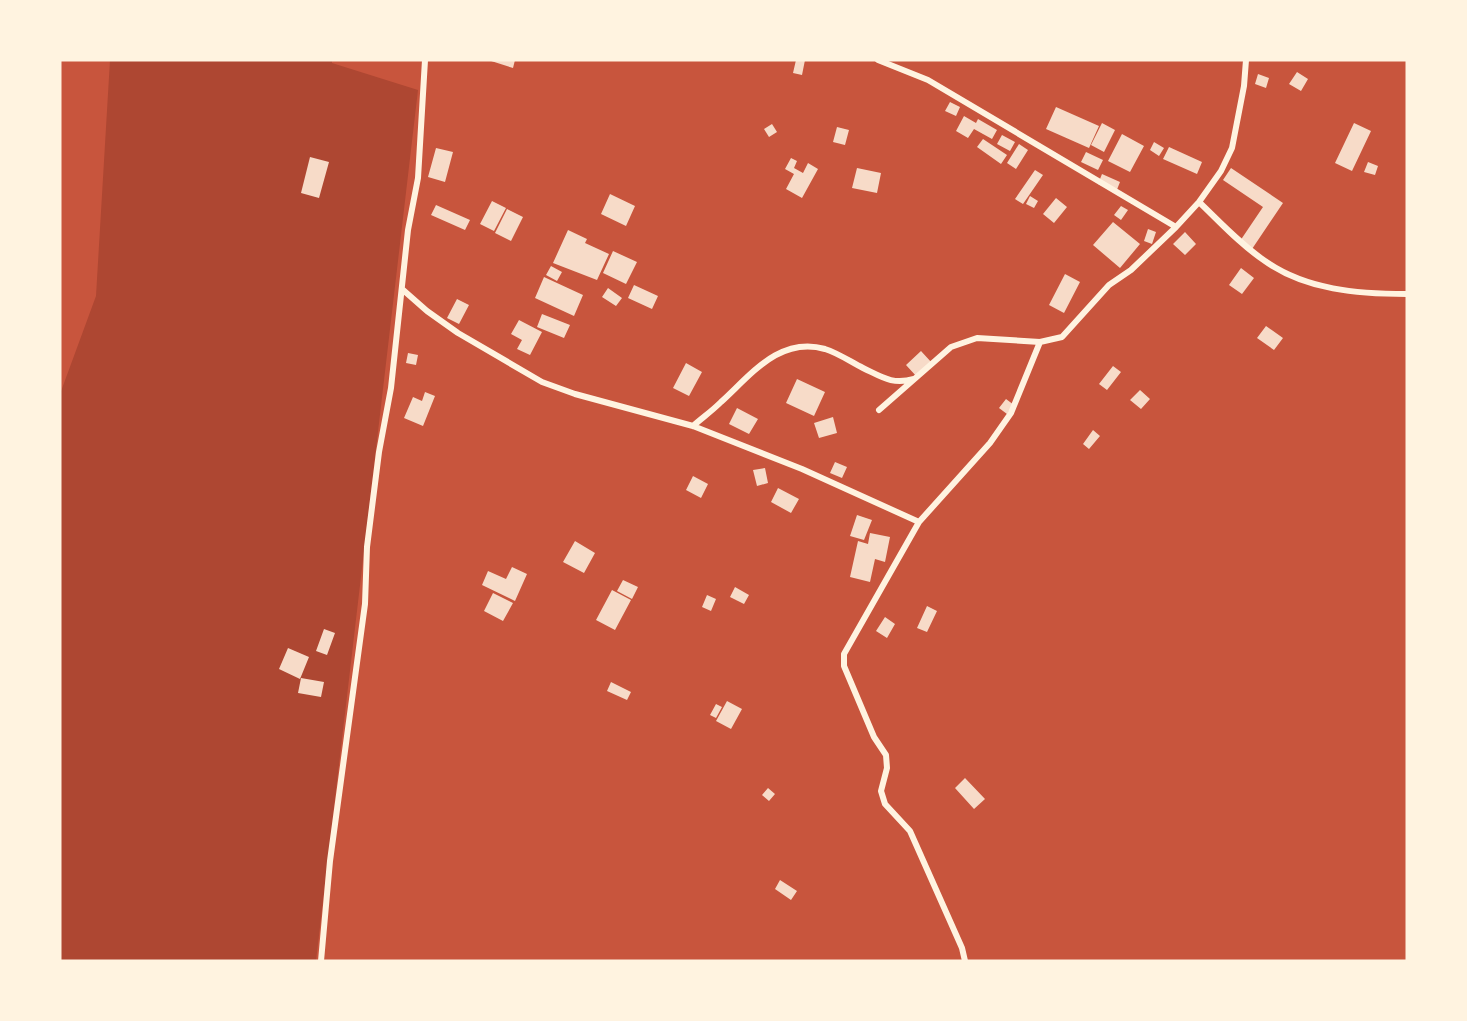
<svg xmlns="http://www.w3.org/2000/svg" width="1467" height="1021" viewBox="0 0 1467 1021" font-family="'PT Sans Narrow',sans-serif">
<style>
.green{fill:#ae4732}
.building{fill:#f7dbc8}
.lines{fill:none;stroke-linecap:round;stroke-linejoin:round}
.minor{stroke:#fff3e0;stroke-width:6}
</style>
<rect width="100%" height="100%" fill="#c8553d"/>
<path class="green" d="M 110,60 L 332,60 L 332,63 L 418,90 L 316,961 L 60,961 L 60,394 L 96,296 Z"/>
<path class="building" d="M 488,60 L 515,60 L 513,68 Z
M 796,60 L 805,60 L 802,75 L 793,73 Z
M 1297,72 L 1308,79 L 1301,91 L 1289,84 Z
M 1258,74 L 1269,78 L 1266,88 L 1255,84 Z
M 950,102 L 960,107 L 956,116 L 945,111 Z
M 1056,107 L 1099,126 L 1089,148 L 1046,129 Z
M 964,116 L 976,123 L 978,119 L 997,130 L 992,139 L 974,129 L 968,138 L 956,131 Z
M 1102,123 L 1115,130 L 1104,152 L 1091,145 Z
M 1354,123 L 1371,131 L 1352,171 L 1335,163 Z
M 772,124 L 777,132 L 769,137 L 764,129 Z
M 837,127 L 849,130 L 845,145 L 833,142 Z
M 1122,134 L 1144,146 L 1130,172 L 1108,161 Z
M 1002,135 L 1015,142 L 1010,151 L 997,144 Z
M 983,139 L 1007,155 L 1001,164 L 977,147 Z
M 1154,142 L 1164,148 L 1159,156 L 1150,150 Z
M 1019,144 L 1028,150 L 1016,169 L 1007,163 Z
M 1169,147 L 1202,162 L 1197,174 L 1163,159 Z
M 436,148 L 453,152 L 445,182 L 428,177 Z
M 1086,152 L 1103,160 L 1098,170 L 1081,162 Z
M 310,157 L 329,162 L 319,198 L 301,193 Z
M 791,158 L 797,161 L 794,168 L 803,173 L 808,163 L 818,169 L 802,198 L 786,189 L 794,174 L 785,169 Z
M 1368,162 L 1378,166 L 1375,175 L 1364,172 Z
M 857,168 L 881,173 L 877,193 L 852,188 Z
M 1231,168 L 1283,203 L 1252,249 L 1240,241 L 1263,207 L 1223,180 Z
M 1035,170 L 1043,175 L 1023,204 L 1015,199 Z
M 1102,174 L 1120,182 L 1116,192 L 1098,184 Z
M 610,194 L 635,206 L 626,226 L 601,214 Z
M 1030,196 L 1038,201 L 1034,208 L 1026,204 Z
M 1056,198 L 1067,207 L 1054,223 L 1043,214 Z
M 492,201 L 506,208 L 494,231 L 480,224 Z
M 436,205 L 470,220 L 465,230 L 431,215 Z
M 1121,206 L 1128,210 L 1121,220 L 1114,215 Z
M 507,209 L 523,217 L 511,241 L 495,233 Z
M 1113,222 L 1140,244 L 1120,268 L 1093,245 Z
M 1148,229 L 1156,232 L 1152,244 L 1144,241 Z
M 568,230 L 587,239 L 585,243 L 609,254 L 597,280 L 553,263 Z
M 1185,232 L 1196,244 L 1185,255 L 1173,244 Z
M 613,251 L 637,262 L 626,284 L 603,273 Z
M 551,266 L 562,272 L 557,281 L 546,275 Z
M 1241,268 L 1254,278 L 1242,294 L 1229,285 Z
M 1065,274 L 1080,282 L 1064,313 L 1049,305 Z
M 544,277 L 583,295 L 574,316 L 535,298 Z
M 634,285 L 658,296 L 652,309 L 628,298 Z
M 608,288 L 622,298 L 616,306 L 602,297 Z
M 457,299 L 469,305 L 459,324 L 447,318 Z
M 542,314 L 570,325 L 564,338 L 537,327 Z
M 519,320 L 542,332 L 530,355 L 517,349 L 522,340 L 511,334 Z
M 1266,326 L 1283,338 L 1274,350 L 1257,338 Z
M 921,351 L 932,363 L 917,377 L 906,365 Z
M 408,353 L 418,355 L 416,365 L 406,363 Z
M 686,363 L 702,372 L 689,396 L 673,388 Z
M 1113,366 L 1121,372 L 1107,390 L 1099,384 Z
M 797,379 L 825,392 L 814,416 L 786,403 Z
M 1140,390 L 1150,399 L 1141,409 L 1130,400 Z
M 425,392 L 435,396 L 423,426 L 404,418 L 413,397 L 422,401 Z
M 1006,399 L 1014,405 L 1007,414 L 999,408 Z
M 737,408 L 758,419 L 749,434 L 729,424 Z
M 833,417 L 837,433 L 819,438 L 814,423 Z
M 1093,430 L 1100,436 L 1089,449 L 1083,444 Z
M 835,462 L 847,467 L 842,478 L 830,473 Z
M 765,468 L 768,483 L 757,486 L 753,470 Z
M 693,476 L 708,484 L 701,498 L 686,490 Z
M 778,488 L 799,499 L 791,513 L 771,502 Z
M 857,515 L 872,520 L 864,540 L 850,536 Z
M 870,533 L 890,537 L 885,562 L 875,559 L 870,582 L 850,577 L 858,541 L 868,544 Z
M 575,541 L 595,553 L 584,573 L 563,562 Z
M 512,567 L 527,574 L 515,601 L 482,585 L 488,571 L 506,579 Z
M 623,580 L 638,587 L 632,599 L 617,591 Z
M 735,587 L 749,595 L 744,604 L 730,597 Z
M 612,590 L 631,600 L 615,630 L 596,620 Z
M 493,593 L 513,603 L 503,621 L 484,611 Z
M 707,595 L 716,599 L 711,611 L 702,607 Z
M 927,606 L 937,611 L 927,632 L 917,628 Z
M 885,617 L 895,624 L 887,638 L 876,631 Z
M 324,629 L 335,633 L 327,655 L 316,651 Z
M 288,648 L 309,657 L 300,679 L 279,669 Z
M 301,678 L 324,682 L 321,697 L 298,693 Z
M 611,682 L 631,692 L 627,700 L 607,691 Z
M 727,701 L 742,709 L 731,729 L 716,721 Z
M 716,704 L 722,707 L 716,718 L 710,715 Z
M 965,778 L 985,799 L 974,809 L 955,788 Z
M 768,788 L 775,794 L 769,801 L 762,795 Z
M 780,880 L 797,891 L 791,900 L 775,889 Z"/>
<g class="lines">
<path class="minor" d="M 878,60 L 928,80 L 1176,227
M 1199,202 C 1220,222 1241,245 1265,261 C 1306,290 1358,294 1407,294
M 402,289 L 427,311 L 458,333 L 542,382 L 575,394 L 693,426 L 802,469 L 919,522
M 879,410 L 951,347 L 977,338 L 1040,342 L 1062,337 L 1109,285 L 1131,270 L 1176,227 L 1199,202 L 1221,171 L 1232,148 L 1244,86 L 1246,60
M 693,426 C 702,418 712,411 721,402 C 750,376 779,336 825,349 C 838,353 851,362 863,368 C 882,377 892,385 914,379
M 321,961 L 330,861 L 365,604 L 367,547 L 379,452 L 391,388 L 408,230 L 418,178 L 425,60
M 965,961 L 962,948 L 910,831 L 885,804 L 881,791 L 887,768 L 886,755 L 874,737 L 844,666 L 844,654 L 919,522 L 990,443 L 1011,413 L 1040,342"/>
</g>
<rect width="1467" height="1021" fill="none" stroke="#fff3e0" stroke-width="123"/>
</svg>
